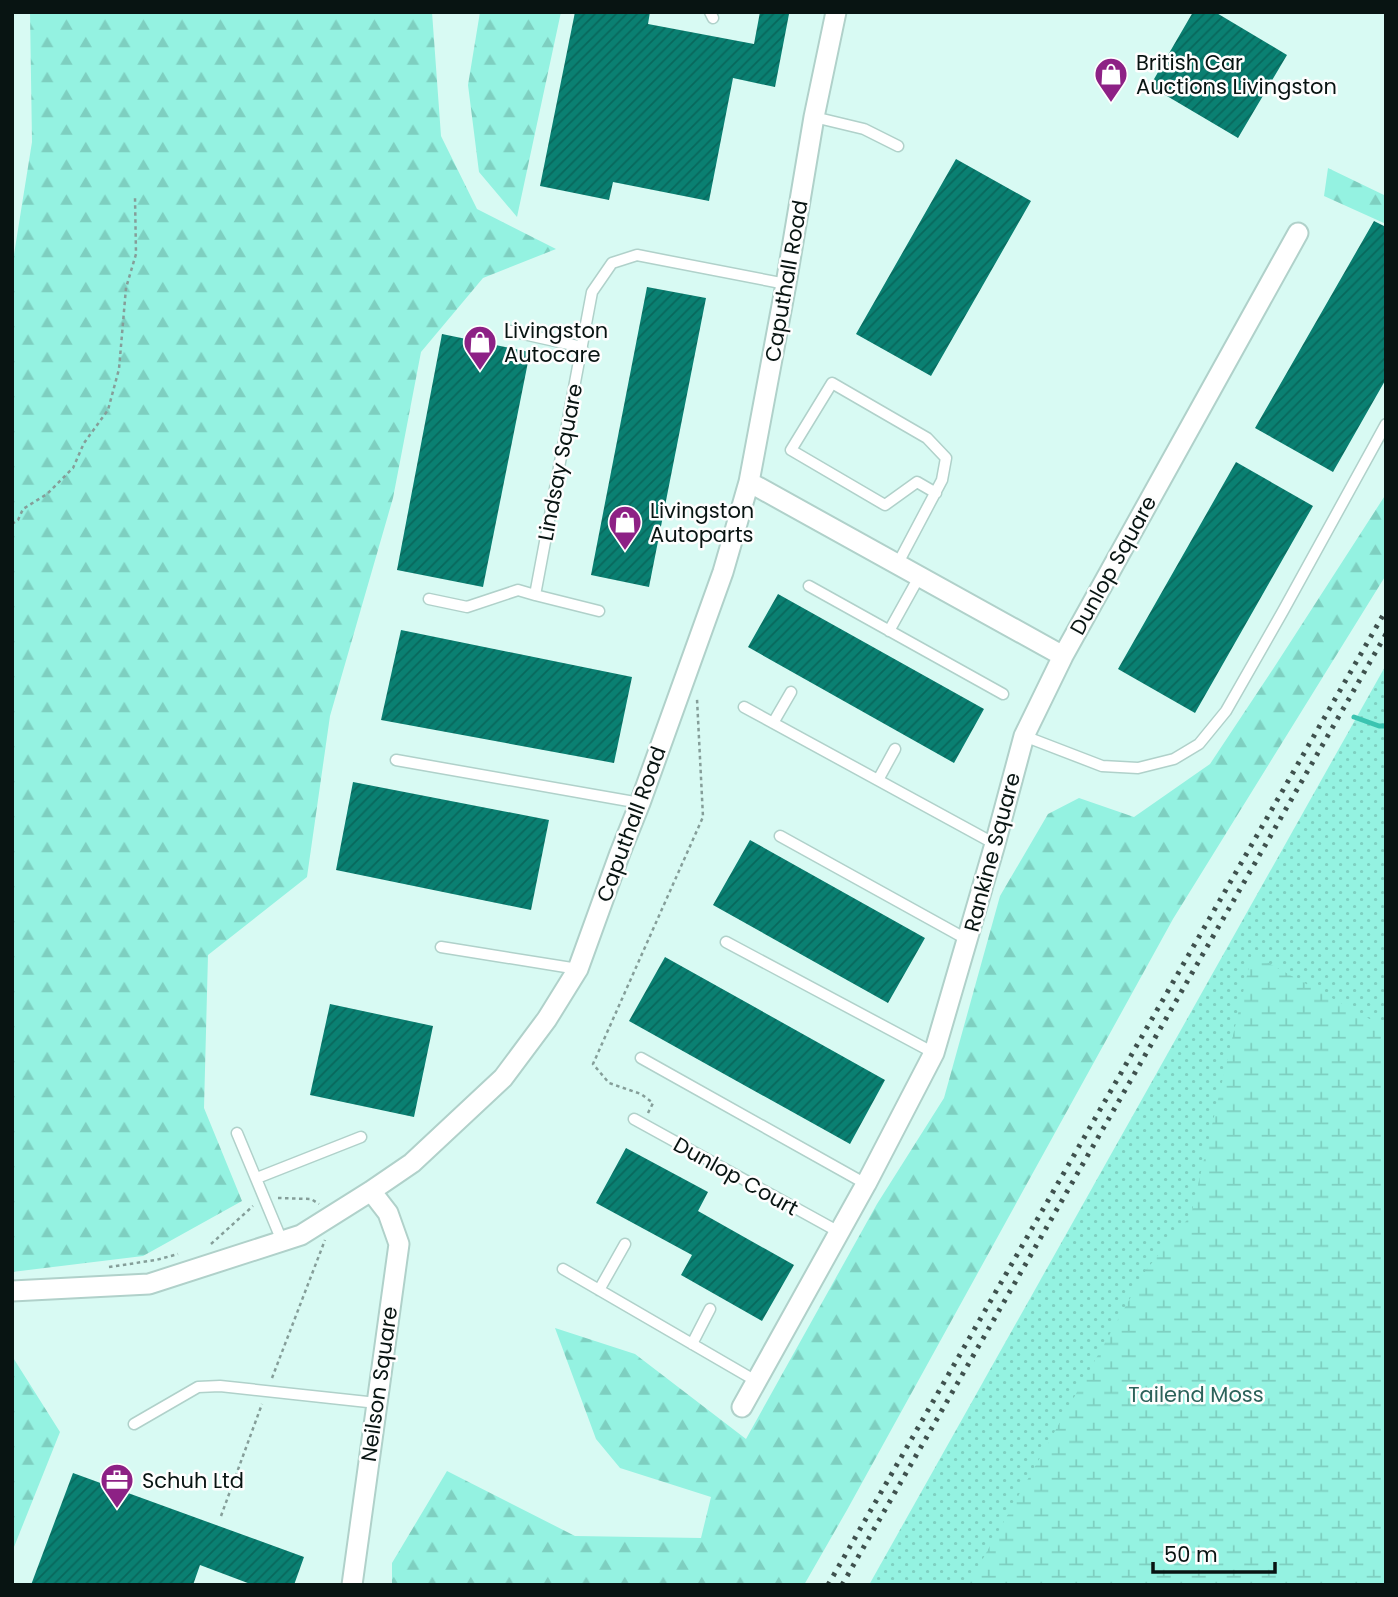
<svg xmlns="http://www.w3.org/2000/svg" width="1398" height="1597" viewBox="0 0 1398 1597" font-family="Poppins,sans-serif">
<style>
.green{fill:url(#green-dots)}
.forest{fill:url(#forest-firs)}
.wetland{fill:url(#wetland-marsh)}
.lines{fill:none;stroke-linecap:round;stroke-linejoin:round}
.stream{stroke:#3bc4b1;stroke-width:5}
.building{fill:url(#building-hatch)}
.lane-casing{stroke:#b0d1ca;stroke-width:13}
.street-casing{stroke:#b0d1ca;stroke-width:23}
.path{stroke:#859e99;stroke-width:2.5;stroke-dasharray:3.5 3.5;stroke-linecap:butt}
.lane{stroke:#fff;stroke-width:10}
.street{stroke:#fff;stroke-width:19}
.rail{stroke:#3f514e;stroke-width:5;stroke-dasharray:3.5 7;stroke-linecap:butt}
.labels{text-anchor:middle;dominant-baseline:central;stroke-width:5;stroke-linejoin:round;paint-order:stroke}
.poi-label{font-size:21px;fill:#081412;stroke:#fefefe;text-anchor:start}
.street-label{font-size:21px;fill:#081412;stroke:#fefefe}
.park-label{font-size:21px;fill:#2c625a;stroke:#fefefe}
</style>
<defs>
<pattern id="green-dots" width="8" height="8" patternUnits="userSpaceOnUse" patternTransform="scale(1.75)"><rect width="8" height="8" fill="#94f2e1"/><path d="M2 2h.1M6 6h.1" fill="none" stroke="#7ecfc0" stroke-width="1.8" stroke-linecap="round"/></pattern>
<pattern id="forest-firs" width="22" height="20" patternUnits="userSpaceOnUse" patternTransform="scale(1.75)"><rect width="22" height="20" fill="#94f2e1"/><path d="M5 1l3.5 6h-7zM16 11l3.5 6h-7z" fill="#7ecfc0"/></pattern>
<pattern id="wetland-marsh" width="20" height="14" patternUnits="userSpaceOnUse" patternTransform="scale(1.75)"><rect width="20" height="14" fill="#94f2e1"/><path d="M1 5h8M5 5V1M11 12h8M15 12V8" fill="none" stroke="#7ecfc0"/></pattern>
<pattern id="building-hatch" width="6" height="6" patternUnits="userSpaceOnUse" patternTransform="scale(1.75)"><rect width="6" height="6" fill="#0a8072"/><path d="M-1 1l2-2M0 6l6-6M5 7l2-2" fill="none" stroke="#08685c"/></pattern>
</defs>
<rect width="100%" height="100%" fill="#d8faf3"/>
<path class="green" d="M 1386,665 L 1386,1585 L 869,1585 Z"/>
<path class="forest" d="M 30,12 L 432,12 L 441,136 L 477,209 L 556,249 L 483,278 L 421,352 L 393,498 L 330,716 L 307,877 L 208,955 L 204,1108 L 242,1201 L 143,1256 L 12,1272 L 12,267 L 32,142 Z
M 480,12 L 561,12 L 517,217 L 479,172 L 468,85 Z
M 1328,168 L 1386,196 L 1386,224 L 1324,196 Z
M 1386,494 L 1386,575 L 1173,919 L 847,1510 L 804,1585 L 392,1585 L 392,1563 L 447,1471 L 575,1536 L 701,1538 L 711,1497 L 620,1468 L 596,1439 L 555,1328 L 635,1354 L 746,1439 L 877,1204 L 944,1098 L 1000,896 L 1048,814 L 1079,798 L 1134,817 L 1210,764 L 1275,666 Z
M 12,1356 L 60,1432 L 12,1552 Z"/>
<path class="wetland" d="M 1252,954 L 1386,1028 L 1386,1585 L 968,1585 L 1146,1270 L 1191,1215 Z"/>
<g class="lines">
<path class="stream" d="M 1354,717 L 1379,726 L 1386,726"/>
</g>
<path class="building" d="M 575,12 L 650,12 L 648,24 L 754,44 L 760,12 L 780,12 L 789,14 L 775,87 L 733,78 L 709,201 L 613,182 L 609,200 L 540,186 Z
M 1193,12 L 1215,12 L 1287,55 L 1238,138 L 1150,86 Z
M 956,159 L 1031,201 L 931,376 L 856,334 Z
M 1374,221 L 1386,227 L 1386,379 L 1333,472 L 1255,428 Z
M 647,287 L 706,298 L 649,587 L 591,575 Z
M 442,334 L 530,352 L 483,587 L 397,570 Z
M 1236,462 L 1313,506 L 1195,713 L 1118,669 Z
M 778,594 L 984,709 L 954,763 L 748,647 Z
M 401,630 L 632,677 L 614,763 L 381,720 Z
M 353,782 L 549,820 L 531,910 L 336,870 Z
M 750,840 L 925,938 L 888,1003 L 713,905 Z
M 665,957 L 885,1080 L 850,1144 L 629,1021 Z
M 330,1004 L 433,1026 L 414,1117 L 310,1095 Z
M 626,1148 L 708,1192 L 698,1211 L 794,1265 L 762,1321 L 681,1275 L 692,1255 L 596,1203 Z
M 73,1473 L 304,1557 L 294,1585 L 253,1585 L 200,1565 L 193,1585 L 31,1585 Z"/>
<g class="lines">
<defs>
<path id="lane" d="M 710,12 L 713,18
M 814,117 L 864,129 L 898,146
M 510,331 L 582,347
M 897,565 L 942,480 L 946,458 L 927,438 L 832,383 L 791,450 L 885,505 L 917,482 L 936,493
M 809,586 L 1003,694
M 535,595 L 599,611
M 429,599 L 467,607 L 518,590 L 535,595 L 592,292 L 612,263 L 637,255 L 786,284
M 889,631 L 919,577
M 744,707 L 995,844
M 773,723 L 791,692
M 1024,736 L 1102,766 L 1138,768 L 1174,759 L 1199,744 L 1226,711 L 1283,611 L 1386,424
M 396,760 L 640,803
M 878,780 L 895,749
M 780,836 L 968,940
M 726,942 L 934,1053
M 441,947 L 578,969
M 641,1058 L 866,1184
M 634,1119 L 839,1232
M 237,1133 L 282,1241
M 257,1178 L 361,1137
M 563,1269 L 756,1381
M 599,1290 L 625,1244
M 692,1344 L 710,1309
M 134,1424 L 198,1387 L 220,1386 L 377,1403"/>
<path id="street" d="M 749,482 L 1063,656
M 12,1291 L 149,1284 L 301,1235 L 371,1191 L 412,1163 L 503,1078 L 547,1019 L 578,969 L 620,853 L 640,803 L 723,572 L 749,482 L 786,284 L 814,117 L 836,12
M 742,1407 L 866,1184 L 934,1053 L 995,844 L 1024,736 L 1063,656 L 1298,233
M 352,1585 L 399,1244 L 388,1213 L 371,1191"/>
</defs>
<use href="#lane" class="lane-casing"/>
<use href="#street" class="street-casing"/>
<path class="path" d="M 12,524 L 18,520 L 23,509 L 47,494 L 73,468 L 84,443 L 108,410 L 119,369 L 126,288 L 136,254 L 135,197
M 648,1113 L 653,1103 L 641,1094 L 609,1083 L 593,1064 L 703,817 L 697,699
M 278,1198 L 311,1199 L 319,1204
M 211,1244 L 253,1206
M 109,1267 L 156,1260 L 178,1254
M 272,1378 L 325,1240
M 221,1516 L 262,1404"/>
<use href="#lane" class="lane"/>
<use href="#street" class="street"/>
<path class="rail" d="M 828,1585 L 1386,610
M 842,1585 L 1386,634"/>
</g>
<defs>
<symbol id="shop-pin" viewBox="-11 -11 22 30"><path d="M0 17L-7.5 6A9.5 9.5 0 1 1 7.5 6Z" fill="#8d2185" stroke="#fefefe"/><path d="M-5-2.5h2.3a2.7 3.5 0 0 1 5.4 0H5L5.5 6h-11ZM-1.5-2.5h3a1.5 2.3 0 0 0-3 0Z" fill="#fff"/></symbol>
<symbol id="office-pin" viewBox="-11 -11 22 30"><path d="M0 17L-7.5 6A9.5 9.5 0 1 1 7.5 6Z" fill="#8d2185" stroke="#fefefe"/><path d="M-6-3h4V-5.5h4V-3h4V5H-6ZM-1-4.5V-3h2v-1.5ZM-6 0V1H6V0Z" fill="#fff"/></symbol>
</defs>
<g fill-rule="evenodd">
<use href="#shop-pin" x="1092" y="55" width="38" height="52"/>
<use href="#shop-pin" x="461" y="323" width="38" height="52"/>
<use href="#shop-pin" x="606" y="503" width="38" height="52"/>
<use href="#office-pin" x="98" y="1461" width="38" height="52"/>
</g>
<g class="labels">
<g class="poi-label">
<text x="1136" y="62">British Car<tspan x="1136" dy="24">Auctions Livingston</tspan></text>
<text x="504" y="330">Livingston<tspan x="504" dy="24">Autocare</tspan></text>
<text x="650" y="510">Livingston<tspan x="650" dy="24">Autoparts</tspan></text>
<text x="142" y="1480">Schuh Ltd</text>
</g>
<g class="street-label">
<text transform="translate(786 281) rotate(-80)">Caputhall Road</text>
<text transform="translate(560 462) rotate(-79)">Lindsay Square</text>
<text transform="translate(1113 565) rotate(-61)">Dunlop Square</text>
<text transform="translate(631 824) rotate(-70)">Caputhall Road</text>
<text transform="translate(992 852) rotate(-75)">Rankine Square</text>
<text transform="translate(736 1176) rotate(29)">Dunlop Court</text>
<text transform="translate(379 1384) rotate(-82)">Neilson Square</text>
</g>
<g class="park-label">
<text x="1196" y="1394">Tailend Moss</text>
</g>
</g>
<rect width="1398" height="1597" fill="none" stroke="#081412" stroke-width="28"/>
<path d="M1153 1562v10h122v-10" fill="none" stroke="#081412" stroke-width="3.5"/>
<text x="1164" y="1562" font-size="21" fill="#081412" stroke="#fefefe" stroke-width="5" paint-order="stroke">50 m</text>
</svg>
